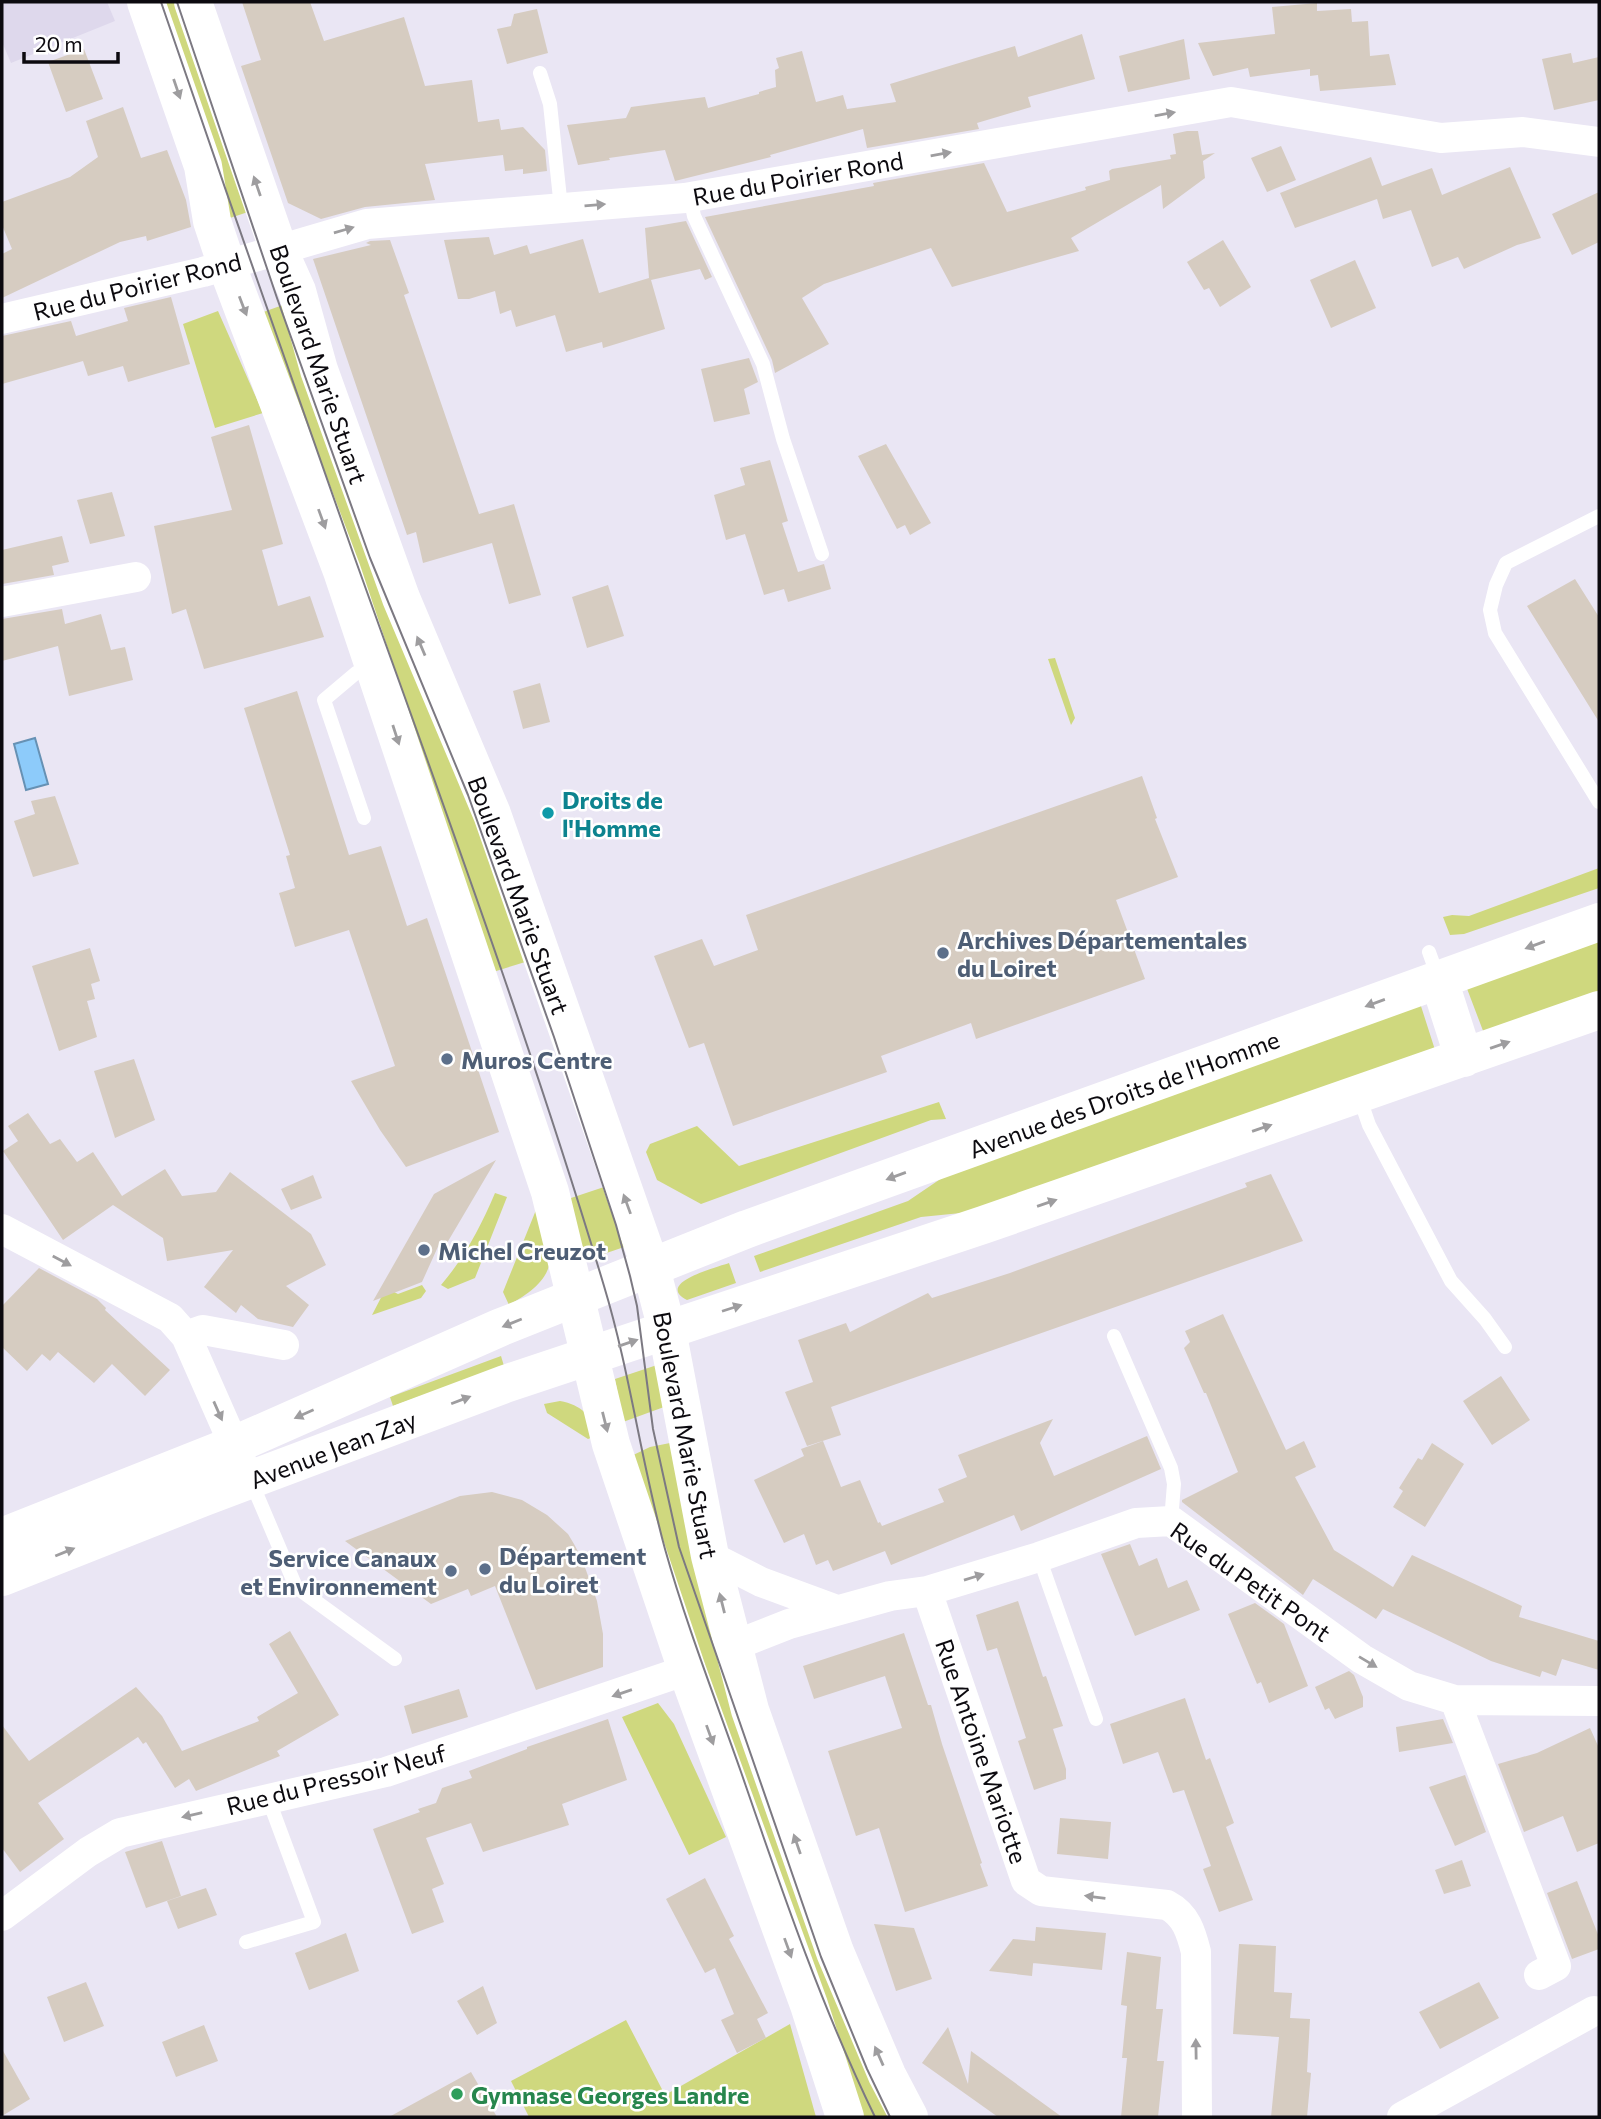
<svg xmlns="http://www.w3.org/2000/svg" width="1601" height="2119" viewBox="0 0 1601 2119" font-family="Commissioner,sans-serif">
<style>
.built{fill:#ded8ec}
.green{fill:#cfd87e}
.water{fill:#8dcbfa;stroke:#6691b4;stroke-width:2}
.building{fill:#d6ccc1}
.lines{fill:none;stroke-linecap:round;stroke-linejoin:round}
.service{stroke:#fff;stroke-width:14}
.minor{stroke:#fff;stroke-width:30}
.secondary{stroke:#fff;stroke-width:38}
.primary{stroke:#fff;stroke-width:38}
.tram{stroke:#7c7982;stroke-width:2}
.oneway{fill:#9e9d9f}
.culture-dot{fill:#0f9aa8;stroke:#fff;stroke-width:2.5}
.service-dot{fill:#5c6f8a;stroke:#fff;stroke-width:2.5}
.leisure-dot{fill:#2e9e5b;stroke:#fff;stroke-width:2.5}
.labels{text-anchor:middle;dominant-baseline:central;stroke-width:5;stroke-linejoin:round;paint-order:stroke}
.street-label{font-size:24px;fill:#0c0a0f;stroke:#fff}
.culture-label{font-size:24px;font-weight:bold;fill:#0d838f;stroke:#fff;text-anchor:start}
.service-label{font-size:24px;font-weight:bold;fill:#4e5e75;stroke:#fff;text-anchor:start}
.leisure-label{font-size:24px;font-weight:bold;fill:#27864d;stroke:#fff;text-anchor:start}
</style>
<rect width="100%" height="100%" fill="#eae6f4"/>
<path class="built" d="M 2,2 L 107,2 L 115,21 L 11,63 L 2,42 Z"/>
<path class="green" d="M 153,2 L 184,2 L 254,210 L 221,221 Z
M 294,301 L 535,959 L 493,972 L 255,315 Z
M 218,311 L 263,413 L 215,428 L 183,324 Z
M 1055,658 L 1075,718 L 1071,725 L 1048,659 Z
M 1599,868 L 1599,888 L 1464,934 L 1450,935 L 1443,917 L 1452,915 L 1469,916 Z
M 1599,939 L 1599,995 L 1485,1036 L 1466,986 Z
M 1420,1003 L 1436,1053 L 981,1211 L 921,1217 L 760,1272 L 754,1256 L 908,1201 L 961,1165 Z
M 939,1102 L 946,1119 L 931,1120 L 701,1204 L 657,1180 L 646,1152 L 650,1144 L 697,1126 L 739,1166 Z
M 610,1185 L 630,1245 L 586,1260 L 562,1201 Z
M 495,1193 L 507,1197 L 475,1278 L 448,1289 L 441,1285 C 465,1257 481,1226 495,1193 Z
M 536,1210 C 539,1222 551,1249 550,1260 C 548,1282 526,1295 509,1305 L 503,1292 Z
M 729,1263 L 736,1283 L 687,1300 C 654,1283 718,1267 729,1263 Z
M 422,1285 L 426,1291 L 421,1298 L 372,1315 L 386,1288 L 398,1294 Z
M 501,1356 L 504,1366 L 393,1406 L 390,1397 Z
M 657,1365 L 664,1407 L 623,1422 L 615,1379 Z
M 560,1401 C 582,1405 590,1415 598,1435 L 588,1439 L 547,1413 L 544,1404 Z
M 670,1443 L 902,2117 L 863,2117 L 629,1457 L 650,1447 Z
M 658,1703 L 674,1724 L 726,1837 L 689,1855 L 622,1717 Z
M 626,2020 L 665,2095 L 790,2024 L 816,2117 L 529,2117 L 511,2081 Z"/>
<path class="water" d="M 35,738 L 48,784 L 26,790 L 14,744 Z"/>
<path class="building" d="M 242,2 L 310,2 L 324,41 L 404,17 L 425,86 L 472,80 L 478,122 L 499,119 L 501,130 L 523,127 L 545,150 L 547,171 L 523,174 L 523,169 L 505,171 L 503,155 L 425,164 L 435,200 L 365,207 L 321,219 L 288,203 L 241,66 L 261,60 Z
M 1317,3 L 1317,11 L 1351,9 L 1352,22 L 1368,21 L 1370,56 L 1389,54 L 1396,85 L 1320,91 L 1318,75 L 1310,76 L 1310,69 L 1250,77 L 1248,68 L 1213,76 L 1198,43 L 1275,34 L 1272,7 Z
M 537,9 L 548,53 L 507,64 L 497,29 L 511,26 L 514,14 Z
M 1082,34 L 1095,79 L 1028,97 L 1031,107 L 977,123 L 979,129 L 867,148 L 863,129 L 770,155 L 771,157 L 675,181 L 665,150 L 609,158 L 610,160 L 578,165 L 567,125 L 626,118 L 631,107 L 705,97 L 708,108 L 759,94 L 759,92 L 776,87 L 775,70 L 779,68 L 776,58 L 802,51 L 816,102 L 843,95 L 847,109 L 896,102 L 890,84 L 1015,46 L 1018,57 Z
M 1184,39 L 1190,79 L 1128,92 L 1119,56 Z
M 84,49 L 103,99 L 66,112 L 48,62 Z
M 1571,53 L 1573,63 L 1599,57 L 1599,100 L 1554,110 L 1542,59 Z
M 123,107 L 141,158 L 167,150 L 186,200 L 191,227 L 147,241 L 146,236 L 120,242 L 2,298 L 2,254 L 12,249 L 2,225 L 2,202 L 70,177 L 98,157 L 86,121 Z
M 1187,131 L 1198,131 L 1202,155 L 1215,153 L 1203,161 L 1205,178 L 1163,209 L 1161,185 L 1071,238 L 1079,251 L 952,287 L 931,248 L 824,284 L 802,298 L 829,344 L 775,373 L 772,360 L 705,217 L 874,186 L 873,183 L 984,163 L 1007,212 L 1086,190 L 1085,187 L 1110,180 L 1109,171 L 1112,169 L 1171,159 L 1170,155 L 1176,154 L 1173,134 Z
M 1281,146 L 1296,180 L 1267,192 L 1251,158 Z
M 1371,157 L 1382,186 L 1432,168 L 1442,195 L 1510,167 L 1541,238 L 1517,245 L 1464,269 L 1458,257 L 1432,267 L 1411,210 L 1383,219 L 1377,199 L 1295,228 L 1280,193 Z
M 1599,192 L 1599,242 L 1572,255 L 1552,214 Z
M 686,221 L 712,277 L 705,280 L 700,269 L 651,280 L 665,329 L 603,348 L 602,342 L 566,352 L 555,315 L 516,327 L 511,310 L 500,314 L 495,291 L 469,299 L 458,299 L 444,240 L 489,237 L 494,255 L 527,245 L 530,254 L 583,239 L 599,293 L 649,278 L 645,228 Z
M 390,240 L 409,293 L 404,295 L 479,514 L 514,504 L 541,595 L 509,604 L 492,543 L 423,563 L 416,532 L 407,535 L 313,259 L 371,245 L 366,243 L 370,241 Z
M 1223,240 L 1251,287 L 1220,307 L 1209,288 L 1204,290 L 1187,262 Z
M 1355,260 L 1376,308 L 1331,328 L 1310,280 Z
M 171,297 L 190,364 L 128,382 L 123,366 L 88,376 L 83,361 L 2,384 L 2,336 L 71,321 L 76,336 L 128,321 L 124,308 Z
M 749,358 L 758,382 L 744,389 L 750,414 L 714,422 L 701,369 Z
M 249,425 L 283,544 L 262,550 L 278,606 L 310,596 L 324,637 L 204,669 L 186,609 L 172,614 L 154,526 L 232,510 L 211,437 Z
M 886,444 L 931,523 L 910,535 L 905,525 L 897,529 L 858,456 Z
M 770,460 L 788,521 L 782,523 L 798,572 L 824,564 L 831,589 L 788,602 L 784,589 L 764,595 L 745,534 L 726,540 L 714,495 L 745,485 L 740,468 Z
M 112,492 L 125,536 L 90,544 L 77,500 Z
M 62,536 L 69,562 L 52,566 L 54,575 L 2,584 L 2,550 Z
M 1575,579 L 1599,617 L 1599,722 L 1527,606 Z
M 608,585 L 624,636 L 587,648 L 572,597 Z
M 62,609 L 65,624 L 101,614 L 111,650 L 125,647 L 133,680 L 69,696 L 58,646 L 2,661 L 2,619 Z
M 540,683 L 550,722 L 523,729 L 513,691 Z
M 297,691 L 349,855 L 381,846 L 407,926 L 427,918 L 499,1132 L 406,1167 L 380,1130 L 351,1081 L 395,1066 L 349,930 L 295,947 L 279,893 L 295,888 L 286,856 L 290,855 L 244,708 Z
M 1142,776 L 1157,818 L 1155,819 L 1178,877 L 1116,900 L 1145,979 L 976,1039 L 971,1023 L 881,1056 L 887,1072 L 733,1126 L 704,1043 L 689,1048 L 654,956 L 702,939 L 714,966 L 758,950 L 746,915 Z
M 55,796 L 79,864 L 33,877 L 14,821 L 35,814 L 31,801 Z
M 90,948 L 100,981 L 91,984 L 95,999 L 87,1001 L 97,1037 L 59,1051 L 32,966 Z
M 134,1059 L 155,1120 L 115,1138 L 94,1071 Z
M 28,1113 L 50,1144 L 60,1139 L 77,1162 L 93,1152 L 122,1196 L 165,1169 L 182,1196 L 216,1192 L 230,1172 L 311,1234 L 326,1265 L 286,1286 L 309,1305 L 293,1327 L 258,1319 L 241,1305 L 236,1313 L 204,1287 L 233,1250 L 167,1261 L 163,1238 L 113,1205 L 63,1240 L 3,1151 L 18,1141 L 8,1126 Z
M 496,1160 L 447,1243 L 441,1240 L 422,1282 L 373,1301 L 434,1194 Z
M 1271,1174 L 1303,1241 L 831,1407 L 841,1435 L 807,1446 L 785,1392 L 813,1382 L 798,1340 L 846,1323 L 850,1332 L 928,1293 L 932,1298 L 1010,1273 L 1247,1187 L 1245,1183 Z
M 313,1175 L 322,1198 L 291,1210 L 281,1189 Z
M 39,1268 L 97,1299 L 106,1308 L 105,1310 L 170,1370 L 145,1396 L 112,1364 L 94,1383 L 58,1352 L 50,1361 L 42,1354 L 27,1371 L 2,1347 L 2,1306 Z
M 1223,1314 L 1286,1450 L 1304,1441 L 1316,1467 L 1295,1477 L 1334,1550 L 1393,1587 L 1412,1555 L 1522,1606 L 1519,1617 L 1599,1641 L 1599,1670 L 1562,1659 L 1556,1676 L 1542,1671 L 1540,1677 L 1491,1661 L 1383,1609 L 1376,1619 L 1313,1579 L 1303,1595 L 1182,1502 L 1182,1500 L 1238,1472 L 1206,1393 L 1204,1393 L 1184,1348 L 1190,1342 L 1185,1331 Z
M 1501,1376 L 1530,1420 L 1492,1445 L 1463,1401 Z
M 1053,1419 L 1040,1443 L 1054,1476 L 1147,1436 L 1161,1469 L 1021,1531 L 1014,1515 L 891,1565 L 885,1551 L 833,1571 L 828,1560 L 816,1565 L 804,1534 L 784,1543 L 754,1480 L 804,1456 L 801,1449 L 823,1441 L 841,1487 L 860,1480 L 878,1523 L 880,1522 L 882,1526 L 944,1502 L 938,1489 L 967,1477 L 958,1455 Z
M 1432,1443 L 1464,1464 L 1425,1527 L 1393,1507 L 1403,1491 L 1399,1488 L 1418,1458 L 1422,1460 Z
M 492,1492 L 522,1500 L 547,1515 L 568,1534 L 574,1544 L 582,1559 L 597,1601 L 603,1634 L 603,1667 L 536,1690 L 495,1586 L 471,1596 L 468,1589 L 431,1604 L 345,1541 L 460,1496 Z
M 1130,1544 L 1139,1566 L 1157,1558 L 1168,1588 L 1187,1580 L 1200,1610 L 1135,1636 L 1101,1554 Z
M 1018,1601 L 1043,1677 L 1046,1676 L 1063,1726 L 1053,1729 L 1066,1769 L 1066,1779 L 1034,1790 L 1018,1741 L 1026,1738 L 997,1648 L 987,1651 L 976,1615 Z
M 1255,1603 L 1284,1624 L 1308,1686 L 1269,1703 L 1261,1682 L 1257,1684 L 1228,1614 Z
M 290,1631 L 339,1715 L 277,1751 L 280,1756 L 196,1791 L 189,1779 L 175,1788 L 146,1742 L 143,1744 L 138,1737 L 38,1803 L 64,1839 L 20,1872 L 2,1848 L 2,1725 L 29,1761 L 136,1687 L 162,1716 L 182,1751 L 259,1721 L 257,1717 L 298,1693 L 269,1644 Z
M 904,1633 L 928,1705 L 931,1705 L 942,1744 L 982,1863 L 980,1864 L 988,1886 L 905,1912 L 879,1828 L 856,1836 L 828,1751 L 902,1728 L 885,1676 L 814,1699 L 803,1666 Z
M 1349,1671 L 1354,1675 L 1363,1697 L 1363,1707 L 1335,1719 L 1329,1708 L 1325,1710 L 1315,1687 Z
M 459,1689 L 468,1717 L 412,1734 L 404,1706 Z
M 1185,1698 L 1206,1760 L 1210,1758 L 1234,1823 L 1226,1827 L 1253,1900 L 1219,1912 L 1203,1869 L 1211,1866 L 1184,1790 L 1173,1793 L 1158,1752 L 1123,1764 L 1110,1724 Z
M 608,1719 L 627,1780 L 562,1804 L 569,1825 L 483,1852 L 471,1823 L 426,1838 L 444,1884 L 432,1889 L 444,1922 L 412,1934 L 373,1829 L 420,1812 L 418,1809 L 436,1803 L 442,1788 L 472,1778 L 469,1771 L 527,1749 L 527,1747 Z
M 1443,1719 L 1453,1743 L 1399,1752 L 1396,1727 Z
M 1590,1728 L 1599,1748 L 1599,1843 L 1577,1852 L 1563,1816 L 1524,1832 L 1498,1764 L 1537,1753 Z
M 1465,1775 L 1486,1832 L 1455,1846 L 1429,1787 Z
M 1060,1818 L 1111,1822 L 1108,1859 L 1057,1854 Z
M 162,1841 L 181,1896 L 146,1908 L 125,1852 Z
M 1462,1860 L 1471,1886 L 1444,1894 L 1435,1870 Z
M 705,1878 L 734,1936 L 729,1939 L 768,2013 L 757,2019 L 766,2038 L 737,2053 L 721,2020 L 734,2014 L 715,1968 L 705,1973 L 666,1899 Z
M 1577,1881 L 1599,1937 L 1599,1949 L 1572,1959 L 1547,1893 Z
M 206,1888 L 217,1915 L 178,1929 L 167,1901 Z
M 874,1924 L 914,1928 L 932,1979 L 896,1991 Z
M 1036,1927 L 1106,1933 L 1102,1970 L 1033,1963 Z
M 346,1933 L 359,1971 L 309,1990 L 295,1953 Z
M 1013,1939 L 1035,1941 L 1032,1976 L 989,1971 Z
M 1239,1944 L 1276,1946 L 1274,1992 L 1292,1993 L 1290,2018 L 1310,2019 L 1307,2072 L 1311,2073 L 1307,2117 L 1271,2117 L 1279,2037 L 1233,2034 Z
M 1127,1952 L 1161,1957 L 1156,2009 L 1163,2009 L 1157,2061 L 1164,2061 L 1158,2117 L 1121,2117 L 1127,2058 L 1122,2058 L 1127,2006 L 1121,2005 Z
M 86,1982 L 104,2026 L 64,2042 L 47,1997 Z
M 1479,1982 L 1499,2018 L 1440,2049 L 1419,2012 Z
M 483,1986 L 497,2023 L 477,2035 L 457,2001 Z
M 204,2025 L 218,2061 L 176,2077 L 162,2042 Z
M 948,2027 L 968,2084 L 971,2051 L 1062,2117 L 998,2117 L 922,2063 Z
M 2,2049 L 30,2099 L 2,2116 Z
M 471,2072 L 497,2117 L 389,2117 Z"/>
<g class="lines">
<path class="service" d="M 540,73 L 550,104 L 561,208
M 690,197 L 694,216 L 763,364 L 783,439 L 822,554
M 1599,516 L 1506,563 L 1496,585 L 1490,610 L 1495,633 L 1599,802
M 364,818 L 324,700 L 356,673 L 372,665
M 1429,952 L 1438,977
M 1359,1096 L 1369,1125 L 1451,1281 L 1485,1319 L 1505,1347
M 1114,1336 L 1171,1468 L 1174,1484 L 1171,1521
M 251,1481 L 296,1587 L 395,1659
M 1039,1557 L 1096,1719
M 246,1942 L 314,1922 L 268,1798"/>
<path class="minor" d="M 2,319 L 203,272 L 367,224 L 685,198 L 1231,102 L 1441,138 L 1523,132 L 1599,142
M 2,602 L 136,577
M 2,1229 L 170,1318 L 186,1336 L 242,1463
M 186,1336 L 203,1330 L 284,1345
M 710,1556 L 761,1582 L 837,1610
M 927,1591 L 1026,1881 L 1041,1891 L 1167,1905 C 1186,1915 1191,1932 1196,1952 L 1197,2117
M 733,1646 L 789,1624 L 890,1596 L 927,1591 L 1039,1557 L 1136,1523 L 1171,1521 L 1362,1659 L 1409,1686 L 1455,1700 L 1599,1701
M 1455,1700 L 1556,1966 L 1539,1975
M 2,1916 L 88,1852 L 120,1833 L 386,1772 L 687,1670
M 1402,2117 L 1594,2011"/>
<path class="secondary" d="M 146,2 L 203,166 L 212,221 L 227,266 L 342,571 L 550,1192 L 611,1444 L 687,1670 L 809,2005 L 845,2117
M 193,2 L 279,251 L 297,291 L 319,370 L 401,598 L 492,814 L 651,1268 L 667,1330 L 710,1556 L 750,1710 L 835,1952 L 887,2075 L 909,2117"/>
<path class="primary" d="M 1439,980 L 1464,1058
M 2,1537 L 234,1445 L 499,1328 L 747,1229 L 1599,922
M 2,1577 L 204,1497 L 505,1384 L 983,1225 L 1599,1010"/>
<path class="tram" d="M 161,2 C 224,186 288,370 353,553 C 440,796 530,1039 604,1286 C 630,1372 641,1462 665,1549 C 686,1624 715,1698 741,1772 C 781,1888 821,2006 875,2117
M 177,2 L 277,298 L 370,558 L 468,795 L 554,1037 L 616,1225 L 630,1276 L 637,1306 L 653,1429 L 679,1547 L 821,1957 L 867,2069 L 890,2117"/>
</g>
<defs><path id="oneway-solid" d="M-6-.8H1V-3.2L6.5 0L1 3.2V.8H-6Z" transform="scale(1.75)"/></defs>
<g class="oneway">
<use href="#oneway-solid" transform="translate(177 89) rotate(71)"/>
<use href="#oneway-solid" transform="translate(1165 114) rotate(-10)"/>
<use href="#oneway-solid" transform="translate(941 154) rotate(-10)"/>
<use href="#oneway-solid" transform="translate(257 186) rotate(-109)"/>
<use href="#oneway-solid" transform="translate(595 205) rotate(-5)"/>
<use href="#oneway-solid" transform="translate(344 230) rotate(-16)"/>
<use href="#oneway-solid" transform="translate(243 306) rotate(69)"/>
<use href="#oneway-solid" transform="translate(322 519) rotate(70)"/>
<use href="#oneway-solid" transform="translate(421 646) rotate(-113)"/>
<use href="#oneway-solid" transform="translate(396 735) rotate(72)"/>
<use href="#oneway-solid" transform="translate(1535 945) rotate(160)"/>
<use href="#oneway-solid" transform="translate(1375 1003) rotate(160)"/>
<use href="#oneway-solid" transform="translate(1500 1045) rotate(-19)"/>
<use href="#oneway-solid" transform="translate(1262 1128) rotate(-19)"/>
<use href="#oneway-solid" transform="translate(896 1176) rotate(160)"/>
<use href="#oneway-solid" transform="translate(1047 1203) rotate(-19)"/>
<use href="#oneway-solid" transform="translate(627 1204) rotate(-110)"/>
<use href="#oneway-solid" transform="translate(62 1261) rotate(28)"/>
<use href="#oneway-solid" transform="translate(732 1308) rotate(-18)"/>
<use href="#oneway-solid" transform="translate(512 1323) rotate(158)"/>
<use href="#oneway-solid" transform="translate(628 1343) rotate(-19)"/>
<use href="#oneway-solid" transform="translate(461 1400) rotate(-21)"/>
<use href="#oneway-solid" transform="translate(218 1411) rotate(66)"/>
<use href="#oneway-solid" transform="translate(304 1414) rotate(156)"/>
<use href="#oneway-solid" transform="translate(605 1422) rotate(76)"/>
<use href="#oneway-solid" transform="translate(65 1552) rotate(-22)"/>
<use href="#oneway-solid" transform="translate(974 1577) rotate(-17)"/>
<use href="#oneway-solid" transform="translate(722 1603) rotate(-104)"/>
<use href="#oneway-solid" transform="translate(1368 1662) rotate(31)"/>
<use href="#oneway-solid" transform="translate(622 1693) rotate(161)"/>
<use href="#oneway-solid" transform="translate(710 1735) rotate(70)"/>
<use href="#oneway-solid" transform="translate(192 1815) rotate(167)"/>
<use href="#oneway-solid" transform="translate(797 1844) rotate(-109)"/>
<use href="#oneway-solid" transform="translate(1095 1897) rotate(-173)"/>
<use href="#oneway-solid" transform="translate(788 1948) rotate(70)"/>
<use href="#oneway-solid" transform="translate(1196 2049) rotate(-91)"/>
<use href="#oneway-solid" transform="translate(879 2056) rotate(-114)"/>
</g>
<circle class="culture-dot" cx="548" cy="813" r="7"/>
<g class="service-dot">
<circle cx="943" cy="953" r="7"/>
<circle cx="447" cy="1059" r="7"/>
<circle cx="424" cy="1250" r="7"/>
<circle cx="485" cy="1569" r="7"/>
<circle cx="451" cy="1571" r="7"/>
</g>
<circle class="leisure-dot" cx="457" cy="2094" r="7"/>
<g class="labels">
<g class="street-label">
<text transform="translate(798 178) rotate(-10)">Rue du Poirier Rond</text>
<text transform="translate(137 286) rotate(-14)">Rue du Poirier Rond</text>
<text transform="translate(319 364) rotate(71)">Boulevard Marie Stuart</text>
<text transform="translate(519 895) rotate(70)">Boulevard Marie Stuart</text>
<text transform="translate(1124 1094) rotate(-20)">Avenue des Droits de l'Homme</text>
<text transform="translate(686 1435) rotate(79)">Boulevard Marie Stuart</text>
<text transform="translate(333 1449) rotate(-21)">Avenue Jean Zay</text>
<text transform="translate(1251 1581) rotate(35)">Rue du Petit Pont</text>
<text transform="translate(982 1751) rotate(71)">Rue Antoine Mariotte</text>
<text transform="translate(336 1779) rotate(-14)">Rue du Pressoir Neuf</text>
</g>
<g class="culture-label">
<text x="562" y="799">Droits de<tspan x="562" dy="28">l'Homme</tspan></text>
</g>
<g class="service-label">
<text x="957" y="939">Archives Départementales<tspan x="957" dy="28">du Loiret</tspan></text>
<text x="461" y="1059">Muros Centre</text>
<text x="438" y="1250">Michel Creuzot</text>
<text x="499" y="1555">Département<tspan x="499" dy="28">du Loiret</tspan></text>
<text x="437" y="1557" text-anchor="end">Service Canaux<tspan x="437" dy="28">et Environnement</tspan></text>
</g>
<g class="leisure-label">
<text x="471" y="2094">Gymnase Georges Landre</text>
</g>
</g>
<rect width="1601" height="2119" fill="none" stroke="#0c0a0f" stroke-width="7"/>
<path d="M24 52v10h94v-10" fill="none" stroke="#0c0a0f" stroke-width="3.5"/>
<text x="35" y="52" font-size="21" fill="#0c0a0f" stroke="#ffffff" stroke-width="5" paint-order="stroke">20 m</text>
</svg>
